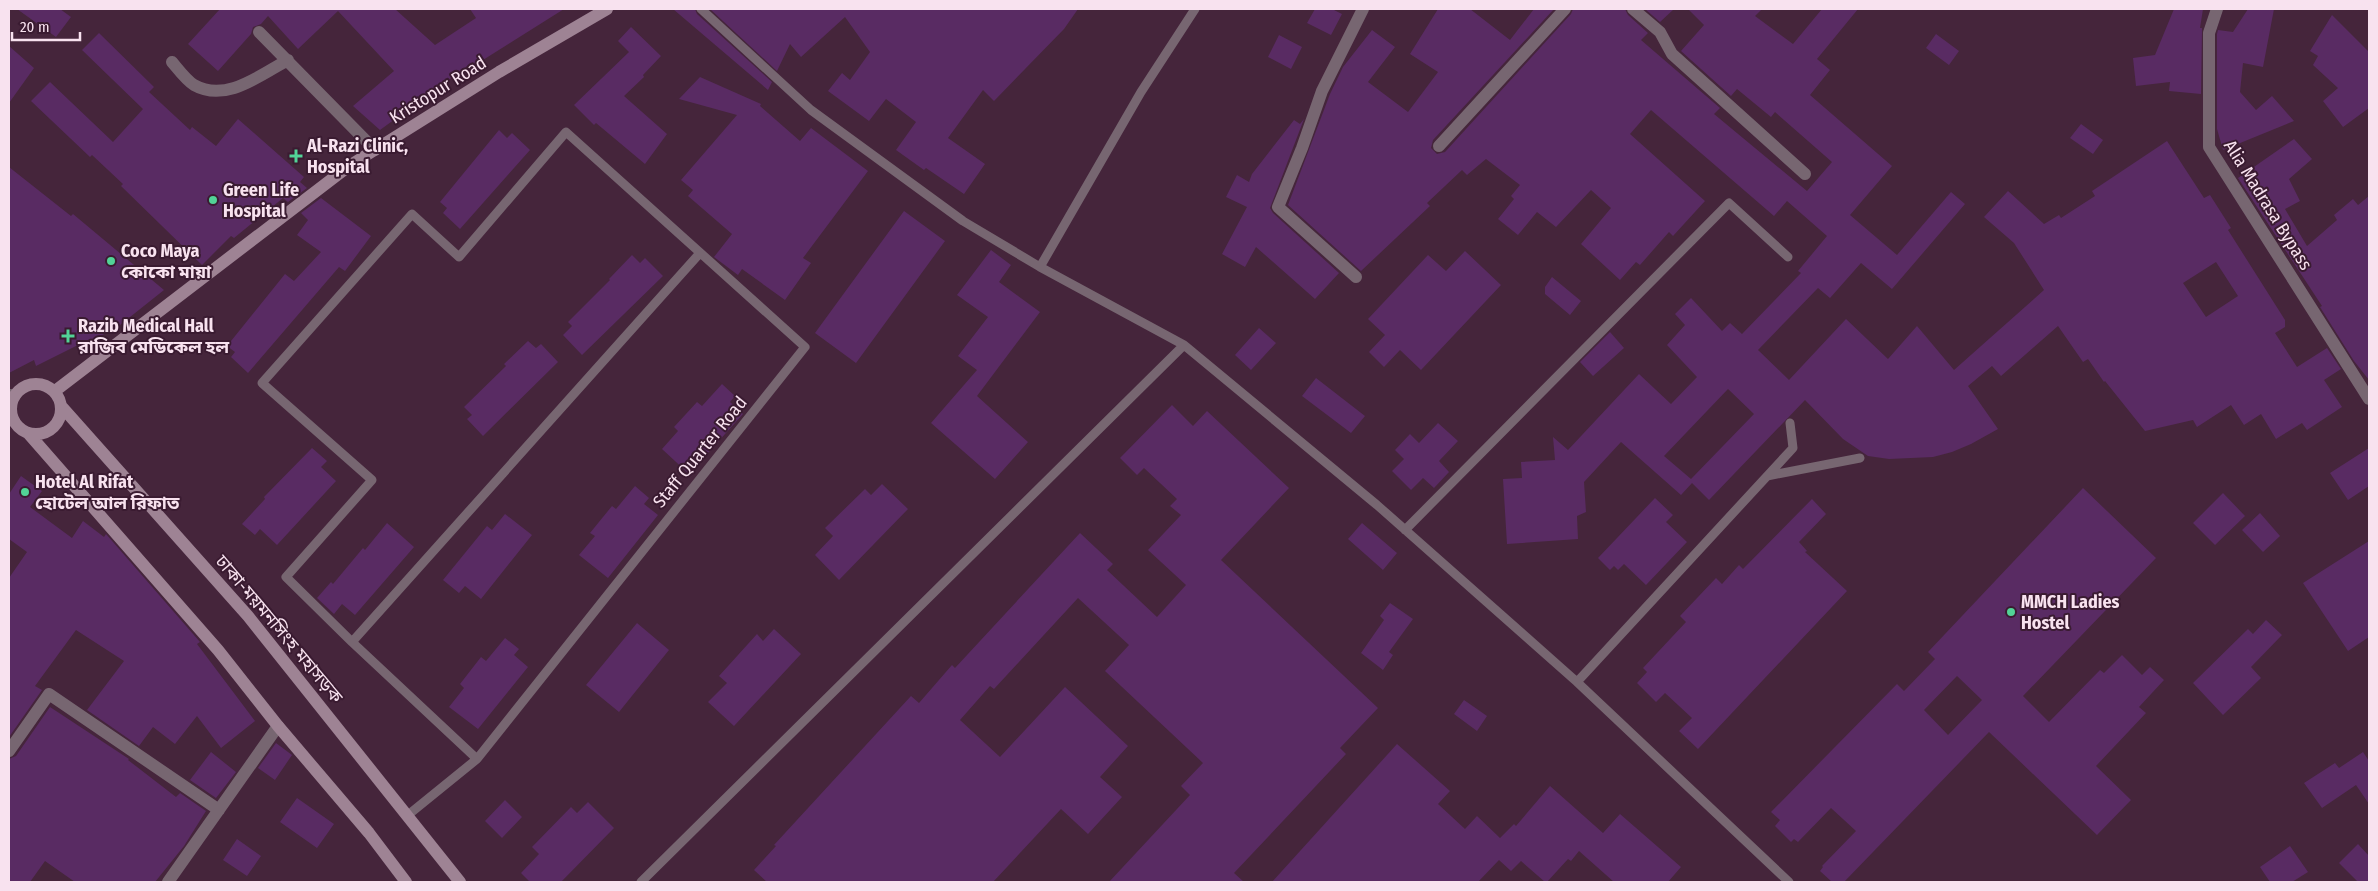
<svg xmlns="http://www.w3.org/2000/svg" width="2378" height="891" viewBox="0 0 2378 891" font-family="'Fira Sans Condensed','Noto Sans Bengali',sans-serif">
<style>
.building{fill:#592b63;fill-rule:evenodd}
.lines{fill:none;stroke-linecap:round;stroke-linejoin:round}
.service{stroke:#776671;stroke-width:9}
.minor{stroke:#776671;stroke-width:12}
.tertiary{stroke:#776671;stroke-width:12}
.secondary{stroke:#9e8394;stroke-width:12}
.poi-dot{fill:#52d397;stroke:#3a1b31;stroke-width:2}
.labels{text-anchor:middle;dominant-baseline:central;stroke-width:4;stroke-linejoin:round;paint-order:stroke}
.street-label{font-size:18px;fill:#f8e2ef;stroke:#3a1b31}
.poi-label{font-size:18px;font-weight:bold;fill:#f8e2ef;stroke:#3a1b31;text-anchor:start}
</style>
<rect width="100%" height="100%" fill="#45253b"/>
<path class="building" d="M 17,9 L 60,9 L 71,17 L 56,37 Z
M 220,9 L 395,9 L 435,45 L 476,18 L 470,9 L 564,9 L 475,65 L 473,62 L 380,130 L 353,106 L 394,71 L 338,11 L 298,49 L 268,16 L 261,24 L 253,27 L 251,34 L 218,71 L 188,44 Z
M 673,9 L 695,9 L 697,14 L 772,82 L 768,90 Z
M 710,9 L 1078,9 L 1064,29 L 994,101 L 983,90 L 948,138 L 985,164 L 964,194 L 926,168 L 924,170 L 896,150 L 916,122 L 886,99 L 869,121 L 828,91 L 842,73 L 850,80 L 870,52 L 845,17 L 801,57 L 790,44 L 777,71 Z
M 1315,9 L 1332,9 L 1342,14 L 1331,35 L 1307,23 Z
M 1438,9 L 1470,9 L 1510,40 L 1534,9 L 1554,9 L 1433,140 L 1431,148 L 1437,154 L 1445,152 L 1571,14 L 1573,9 L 1625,9 L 1628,15 L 1648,33 L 1641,40 L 1720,108 L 1714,114 L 1807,191 L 1832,162 L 1775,112 L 1771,117 L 1737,89 L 1731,96 L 1681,51 L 1704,25 L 1688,9 L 1762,9 L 1755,16 L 1793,44 L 1822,9 L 1858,9 L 1817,59 L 1830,70 L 1810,95 L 1892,166 L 1850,215 L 1897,255 L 1951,192 L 1965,204 L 1892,289 L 1861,263 L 1830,298 L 1818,288 L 1758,350 L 1789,380 L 1846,319 L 1888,359 L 1917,326 L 1954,370 L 2044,290 L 2014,243 L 1984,217 L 2008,191 L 2044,224 L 2059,215 L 2061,218 L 2095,196 L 2092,191 L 2167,141 L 2204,198 L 2210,195 L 2231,228 L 2228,230 L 2285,320 L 2285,327 L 2275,333 L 2297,367 L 2327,348 L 2341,369 L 2324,380 L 2342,407 L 2307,430 L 2302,423 L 2276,439 L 2261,414 L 2244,425 L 2231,405 L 2197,427 L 2193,420 L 2145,431 L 2105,381 L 2104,382 L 2088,359 L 2083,362 L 2058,326 L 2001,376 L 1992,366 L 1968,386 L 1998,429 L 1971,444 L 1952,452 L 1933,457 L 1889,459 L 1868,456 L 1843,439 L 1805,400 L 1709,500 L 1692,483 L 1681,495 L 1621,442 L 1584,482 L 1586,512 L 1577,516 L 1578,539 L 1507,544 L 1503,479 L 1522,478 L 1521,462 L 1555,460 L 1553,437 L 1568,450 L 1639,374 L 1671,404 L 1697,377 L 1667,345 L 1685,325 L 1675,314 L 1691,298 L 1722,331 L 1730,323 L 1742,334 L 1801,273 L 1798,271 L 1827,236 L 1787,201 L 1774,216 L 1651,110 L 1630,134 L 1705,201 L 1673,236 L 1669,232 L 1640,265 L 1636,262 L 1620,280 L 1581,244 L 1611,208 L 1591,190 L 1556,227 L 1537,212 L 1518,235 L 1498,219 L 1514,199 L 1511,196 L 1520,185 L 1486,159 L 1467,175 L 1462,170 L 1427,203 L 1430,206 L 1361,271 L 1288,205 L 1330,94 L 1343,67 L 1372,30 L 1395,47 L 1368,82 L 1408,112 L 1438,72 L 1410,54 ZM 2216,262 L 2238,296 L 2206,317 L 2183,283 ZM 1728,389 L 1754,414 L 1691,479 L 1664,456 Z
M 1645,9 L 1674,9 L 1660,22 Z
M 2174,9 L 2203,9 L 2200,28 L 2202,28 L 2201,94 L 2169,91 L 2170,82 L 2136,86 L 2133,58 L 2155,55 Z
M 2248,9 L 2274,9 L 2263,67 L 2243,63 L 2240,92 L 2256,110 L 2272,96 L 2294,121 L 2223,150 L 2217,129 L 2217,34 L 2218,30 L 2233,32 Z
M 2332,15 L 2369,52 L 2369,108 L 2343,127 L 2323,101 L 2338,88 L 2313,65 L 2318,56 L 2310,51 Z
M 631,27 L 661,56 L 643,75 L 644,77 L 624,96 L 667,134 L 645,164 L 596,123 L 594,125 L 574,105 L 629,52 L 618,41 Z
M 99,33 L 154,87 L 149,92 L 190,130 L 192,127 L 216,146 L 238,119 L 304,177 L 300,182 L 307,188 L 288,202 L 283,198 L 234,238 L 231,236 L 202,265 L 121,186 L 123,184 L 92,155 L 90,157 L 31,101 L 50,82 L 113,142 L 143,109 L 82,50 Z
M 1936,34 L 1959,51 L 1949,65 L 1926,48 Z
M 1279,35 L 1302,47 L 1291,69 L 1268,57 Z
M 9,46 L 34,68 L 9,103 Z
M 700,77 L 761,104 L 760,106 L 800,141 L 811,128 L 868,171 L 803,258 L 811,263 L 785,300 L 742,269 L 738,275 L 714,257 L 732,234 L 688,196 L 693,190 L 681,180 L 737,115 L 679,99 Z
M 1304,119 L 1270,208 L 1273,213 L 1339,273 L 1315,299 L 1256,247 L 1245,267 L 1222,254 L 1247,207 L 1226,197 L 1237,175 L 1249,182 L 1252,174 L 1294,120 L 1300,124 Z
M 2081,124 L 2103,140 L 2093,154 L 2070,138 Z
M 499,130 L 507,138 L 512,133 L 530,150 L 460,229 L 443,213 L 447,208 L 440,202 Z
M 2294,139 L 2312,159 L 2289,179 L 2300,201 L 2285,209 L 2307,246 L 2337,220 L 2334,215 L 2353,199 L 2358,205 L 2369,196 L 2369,380 L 2354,361 L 2320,307 L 2322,306 L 2238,178 Z
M 9,167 L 71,216 L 73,214 L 164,290 L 120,325 L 90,342 L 88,340 L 36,366 L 34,360 L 9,373 Z
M 321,198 L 371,236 L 345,271 L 339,267 L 248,373 L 231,357 L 235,352 L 227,346 L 285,274 L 294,281 L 321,252 L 297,235 L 308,220 L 301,213 Z
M 904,211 L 945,241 L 856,363 L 815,333 Z
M 991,250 L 1011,265 L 999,282 L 1040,312 L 977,396 L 1028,442 L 995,479 L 931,423 L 977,370 L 958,356 L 988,317 L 957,295 Z
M 1465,251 L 1501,285 L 1421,370 L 1400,350 L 1384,367 L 1369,352 L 1385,335 L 1368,319 L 1428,255 L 1446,271 Z
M 632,255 L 640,263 L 645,258 L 663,276 L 582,355 L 563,335 L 572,326 L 568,322 L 610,280 L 609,279 Z
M 1552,277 L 1581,301 L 1570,315 L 1545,294 L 1545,287 Z
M 1259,328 L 1276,343 L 1251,370 L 1235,355 Z
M 1610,332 L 1624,348 L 1593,376 L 1580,362 Z
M 528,341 L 536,348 L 541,344 L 558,362 L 483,436 L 467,419 L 472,415 L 464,407 L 506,366 L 504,364 Z
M 1316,378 L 1365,416 L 1351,433 L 1302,396 Z
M 722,384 L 735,396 L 730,402 L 743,414 L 689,474 L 662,449 L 678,431 L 674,427 L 697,402 L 702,406 Z
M 1172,405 L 1193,426 L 1207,411 L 1289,488 L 1221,560 L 1378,708 L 1340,748 L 1346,754 L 1234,873 L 1244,882 L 1109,882 L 1190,795 L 1181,786 L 1203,763 L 1105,671 L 1129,645 L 1078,598 L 994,689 L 990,686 L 960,720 L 1000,757 L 1065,687 L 1128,746 L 1100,777 L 1122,797 L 1088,834 L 1061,809 L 993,882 L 767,882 L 754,870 L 776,846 L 774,845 L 911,696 L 919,703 L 952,665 L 955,668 L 1080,533 L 1113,564 L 1107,570 L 1157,617 L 1186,585 L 1148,550 L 1181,515 L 1170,506 L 1177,499 L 1144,468 L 1137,475 L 1120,458 Z
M 1438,423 L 1458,441 L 1439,461 L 1449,472 L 1434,488 L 1423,478 L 1411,490 L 1392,471 L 1404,459 L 1395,450 L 1410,434 L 1419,443 Z
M 312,448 L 327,461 L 321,467 L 336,481 L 277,545 L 260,529 L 255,535 L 242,524 L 265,499 L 264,497 Z
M 2369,448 L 2369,486 L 2348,500 L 2330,473 Z
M 21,476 L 42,491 L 30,507 L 72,538 L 83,521 L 104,537 L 106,534 L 200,642 L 197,644 L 255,721 L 221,748 L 197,716 L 175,744 L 153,727 L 139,746 L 87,710 L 124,661 L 76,630 L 35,686 L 42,690 L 9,737 L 9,578 L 27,552 L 9,539 L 9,494 Z
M 882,484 L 908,509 L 839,580 L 815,555 L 833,536 L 825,528 L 865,489 L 871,495 Z
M 635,486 L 649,498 L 644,504 L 658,515 L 608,578 L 579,555 L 595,536 L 590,533 L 612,506 L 616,509 Z
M 2083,488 L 2156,558 L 2023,696 L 2049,722 L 2100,670 L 2104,673 L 2122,655 L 2142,675 L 2150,667 L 2164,680 L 2139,707 L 2146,713 L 2096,766 L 2131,800 L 2097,835 L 1989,732 L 1844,882 L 1832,882 L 1820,871 L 1823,867 L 1822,866 L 1856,831 L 1831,808 L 1798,842 L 1794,839 L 1791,842 L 1775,826 L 1780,820 L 1771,812 L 1897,684 L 1904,691 L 1935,659 L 1928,652 ZM 1957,676 L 1982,700 L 1948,735 L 1924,710 Z
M 2223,493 L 2245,516 L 2215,545 L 2193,523 Z
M 1655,498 L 1673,515 L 1666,522 L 1687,542 L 1646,585 L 1624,564 L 1618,570 L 1614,566 L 1610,570 L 1598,558 Z
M 1812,499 L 1826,514 L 1799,542 L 1807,551 L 1805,552 L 1847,591 L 1698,749 L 1679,731 L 1692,718 L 1665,693 L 1656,702 L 1637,683 L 1647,672 L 1643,668 L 1686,622 L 1680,616 L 1716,578 L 1722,584 L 1739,565 L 1743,569 Z
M 2260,513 L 2280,536 L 2263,552 L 2242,530 Z
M 505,514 L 532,535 L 481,599 L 465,586 L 459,593 L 443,580 L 487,526 L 492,530 Z
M 387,523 L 414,547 L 355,615 L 342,604 L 334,614 L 317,598 L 331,582 L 333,584 L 363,548 L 365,550 Z
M 1362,523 L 1397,553 L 1383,570 L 1348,539 Z
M 2369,541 L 2369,637 L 2348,651 L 2303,583 Z
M 1390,603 L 1413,619 L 1389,652 L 1393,655 L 1383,670 L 1361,653 L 1384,620 L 1380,616 Z
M 2266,620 L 2282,635 L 2251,667 L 2261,678 L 2223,715 L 2193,683 L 2248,629 L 2253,634 Z
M 637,623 L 669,650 L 619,712 L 586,685 Z
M 774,629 L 801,654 L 734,726 L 708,702 L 727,683 L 719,676 L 757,634 L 763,641 Z
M 505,638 L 519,649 L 514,655 L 528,667 L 478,729 L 449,707 L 464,688 L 460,684 L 481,657 L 486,661 Z
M 1464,700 L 1487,716 L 1477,731 L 1454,714 Z
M 50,707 L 129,759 L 128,760 L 176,797 L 180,793 L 206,811 L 184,846 L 155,882 L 75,882 L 45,861 L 30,882 L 9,882 L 9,759 L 16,756 Z
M 276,743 L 292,755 L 275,780 L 258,768 Z
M 1397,744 L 1450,791 L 1438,804 L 1465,829 L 1477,816 L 1500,838 L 1514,824 L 1516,826 L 1550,786 L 1603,833 L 1620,814 L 1681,867 L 1668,882 L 1614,882 L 1579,851 L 1571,861 L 1568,859 L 1547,882 L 1545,882 L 1521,861 L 1511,871 L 1499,860 L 1478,882 L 1272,882 Z
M 211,752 L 236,772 L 216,798 L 190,780 Z
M 2363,752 L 2369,761 L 2369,804 L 2356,785 L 2322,808 L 2304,783 L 2335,763 L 2339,768 Z
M 297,798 L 334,824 L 317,848 L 280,822 Z
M 505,800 L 522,817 L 502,838 L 485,821 Z
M 588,802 L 614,828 L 561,882 L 530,882 L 521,873 L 539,854 L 532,847 L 571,807 L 577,813 Z
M 237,839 L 261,856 L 247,876 L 223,860 Z
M 2358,844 L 2369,856 L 2369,882 L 2358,882 L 2339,863 Z
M 2290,846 L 2308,872 L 2292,882 L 2270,882 L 2260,867 Z"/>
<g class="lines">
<path class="service" d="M 701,9 L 811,110 L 963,221 L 1040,267 L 1184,345 L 1377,505 L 1577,682 L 1789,882
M 1040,267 L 1141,92 L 1195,9
M 1767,476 L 1860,458
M 1405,530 L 1729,203 L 1788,257
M 352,642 L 700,253
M 1577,682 L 1793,448 L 1790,423
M 408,815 L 477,759 L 805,347 L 566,132 L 459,257 L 412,214 L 262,383 L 372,480 L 286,577 L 352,642 L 477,759
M 641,882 L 1184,345"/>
<path class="minor" d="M 1633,9 L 1660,32 L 1672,54 L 1805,174
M 259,32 L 375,150
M 172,62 C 178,69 186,80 194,85 C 226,103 260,75 288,60
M 1439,146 L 1565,9
M 1356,277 L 1278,207 L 1302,148 L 1322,91 L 1363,9
M 9,395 L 15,395
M 9,751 L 49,694 L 219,810
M 168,882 L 278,726"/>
<path class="tertiary" d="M 2217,9 L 2209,33 L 2209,147 L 2369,399"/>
<path class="secondary" d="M11 409a25 25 0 1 1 50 0a25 25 0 1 1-50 0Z
M 55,391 L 349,166 L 499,72 L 607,9
M 62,407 L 248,616 L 460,882
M 28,433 L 218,650 L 278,726 L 369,833 L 406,882"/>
</g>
<g class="poi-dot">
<path d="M293.5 148.5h5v5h5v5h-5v5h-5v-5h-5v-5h5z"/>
<circle cx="213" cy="200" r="5"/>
<circle cx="111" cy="261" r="5"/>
<path d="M65.5 328.5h5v5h5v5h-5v5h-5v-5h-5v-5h5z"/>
<circle cx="25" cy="492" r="5"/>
<circle cx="2011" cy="612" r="5"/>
</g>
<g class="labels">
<g class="street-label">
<text transform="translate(438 90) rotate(-32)">Kristopur Road</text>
<text transform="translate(2268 205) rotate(58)">Alia Madrasa Bypass</text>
<text transform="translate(700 452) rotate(-51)">Staff Quarter Road</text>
<text transform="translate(279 629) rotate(50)">ঢাকা-ময়মনসিংহ মহাসড়ক</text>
</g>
<g class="poi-label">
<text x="307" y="146">Al-Razi Clinic,<tspan x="307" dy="21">Hospital</tspan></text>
<text x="223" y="190">Green Life<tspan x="223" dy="21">Hospital</tspan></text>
<text x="121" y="251">Coco Maya<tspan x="121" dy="21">কোকো মায়া</tspan></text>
<text x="78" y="326">Razib Medical Hall<tspan x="78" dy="21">রাজিব মেডিকেল হল</tspan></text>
<text x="35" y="482">Hotel Al Rifat<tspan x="35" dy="21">হোটেল আল রিফাত</tspan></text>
<text x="2021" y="602">MMCH Ladies<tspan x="2021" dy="21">Hostel</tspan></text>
</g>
</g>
<rect width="2378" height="891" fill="none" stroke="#f8e2ef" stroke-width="20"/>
<path d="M12 32v8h68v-8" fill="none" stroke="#f8e2ef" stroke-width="2.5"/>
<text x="20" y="32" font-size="15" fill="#f8e2ef" stroke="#3a1b31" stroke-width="4" paint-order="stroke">20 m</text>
</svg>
